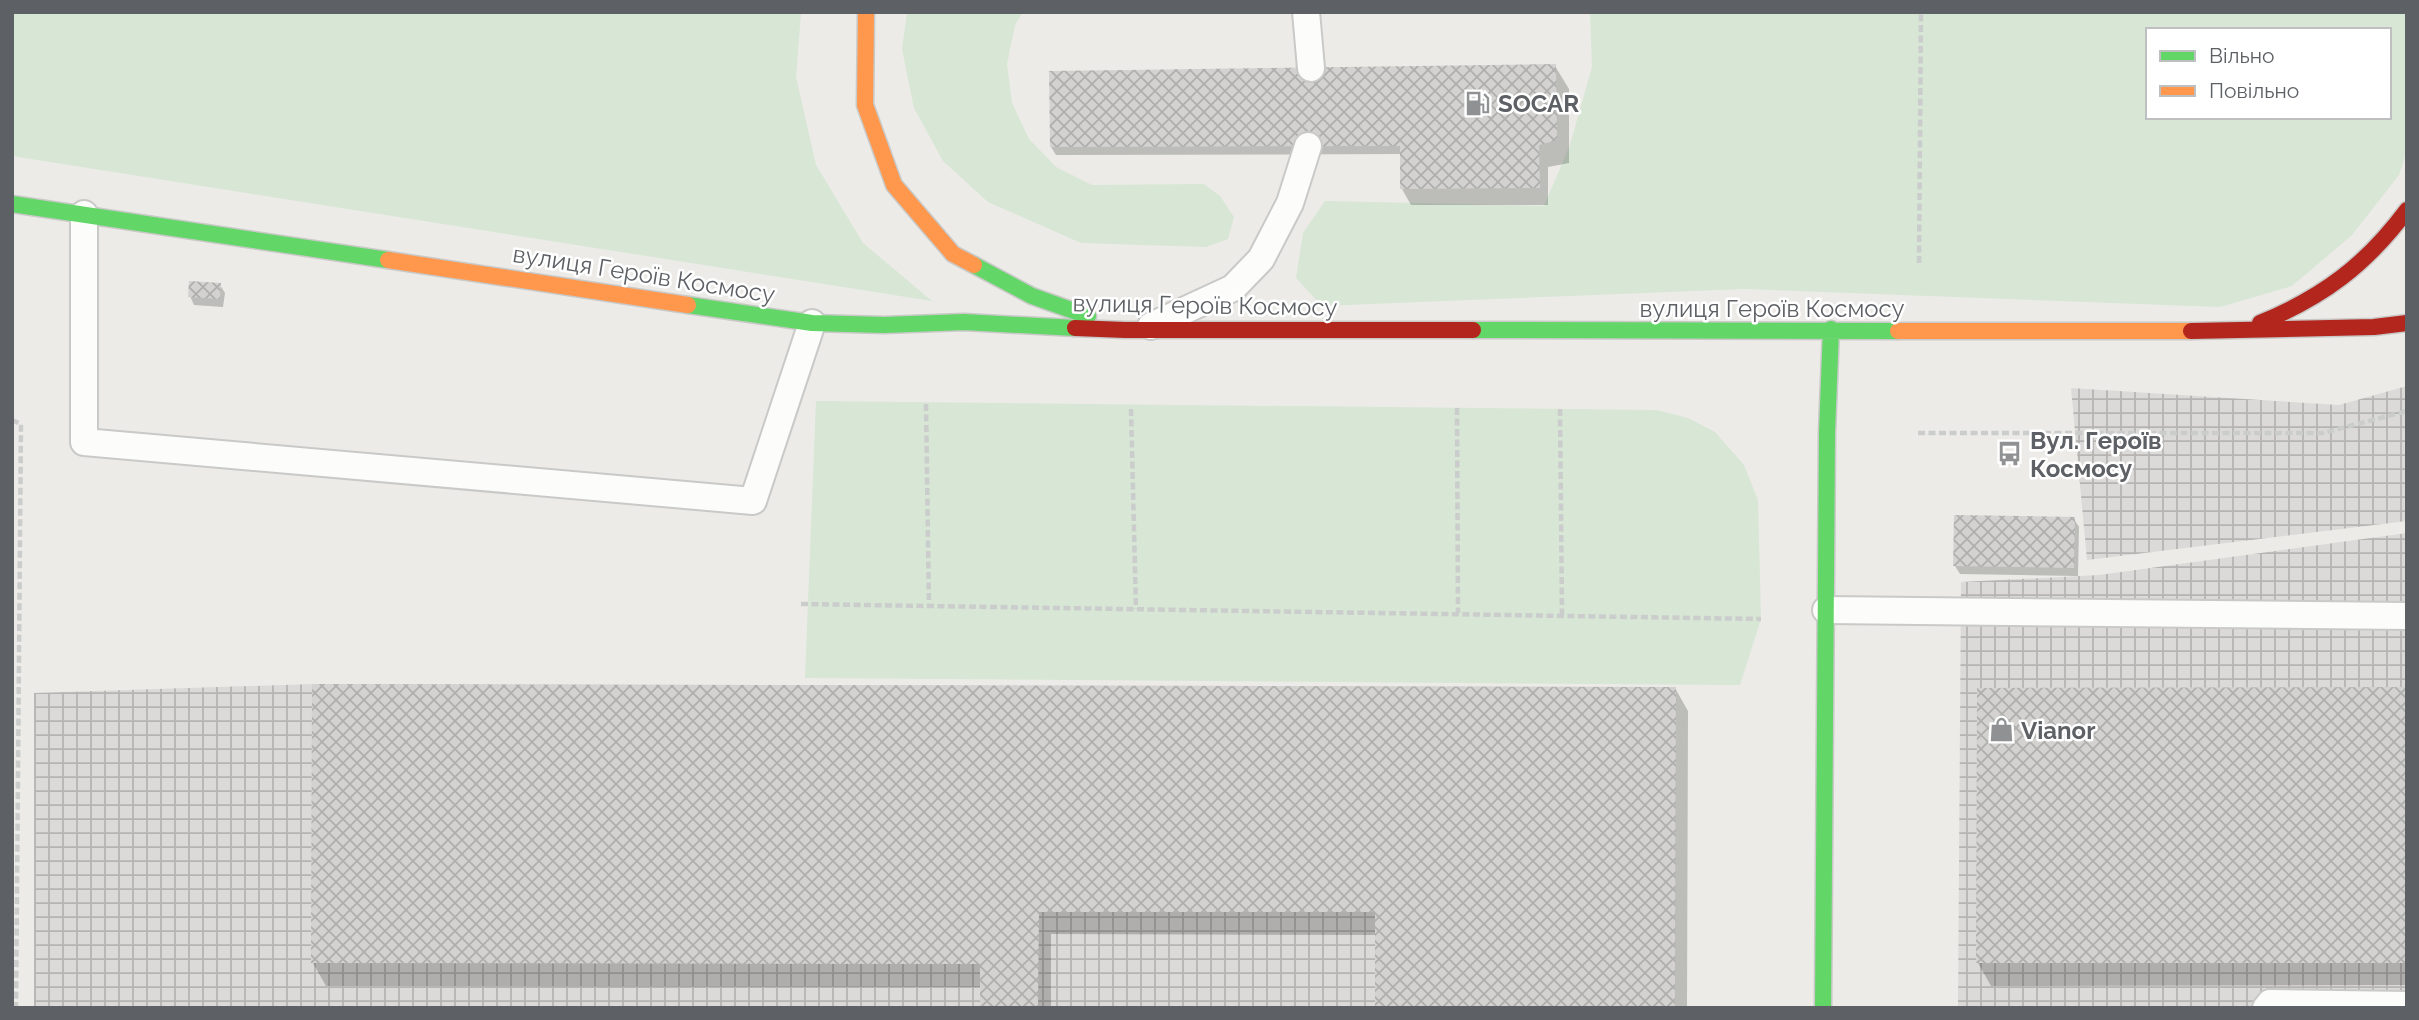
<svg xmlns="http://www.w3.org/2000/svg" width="2419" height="1020" viewBox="0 0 2419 1020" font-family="Raleway,sans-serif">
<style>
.industrial{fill:url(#industrial-grid)}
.grass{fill:#d7e6d5;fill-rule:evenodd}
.shadow{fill:#0003}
.building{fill:url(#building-cross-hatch)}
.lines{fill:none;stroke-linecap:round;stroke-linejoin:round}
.lane-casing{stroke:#c9c9c8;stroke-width:30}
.fast-casing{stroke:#c9c9c8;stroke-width:19}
.slow-casing{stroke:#c9c9c8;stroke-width:19}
.jam-casing{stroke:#c9c9c8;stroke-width:19}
.path{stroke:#cacdcb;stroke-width:4.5;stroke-dasharray:7 3.5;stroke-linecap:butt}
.lane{stroke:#fcfcfb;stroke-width:26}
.fast{stroke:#63d668;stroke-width:16}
.slow{stroke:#ff974d;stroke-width:16}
.jam{stroke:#b3261e;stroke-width:16}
.labels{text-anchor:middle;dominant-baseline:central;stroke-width:5;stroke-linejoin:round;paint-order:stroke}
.poi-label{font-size:24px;font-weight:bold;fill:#5d6064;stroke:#fff;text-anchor:start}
.street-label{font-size:24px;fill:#5d6064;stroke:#fff}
</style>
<defs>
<pattern id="industrial-grid" width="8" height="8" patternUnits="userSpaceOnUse" patternTransform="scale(1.75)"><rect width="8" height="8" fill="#dbdad8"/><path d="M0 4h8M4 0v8" fill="none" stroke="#b5b4b3"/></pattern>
<pattern id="building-cross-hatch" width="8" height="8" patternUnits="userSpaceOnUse" patternTransform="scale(1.75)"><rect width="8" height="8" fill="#d3d2d0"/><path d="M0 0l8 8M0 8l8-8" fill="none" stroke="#aeaeac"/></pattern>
</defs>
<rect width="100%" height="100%" fill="#ecebe7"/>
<path class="industrial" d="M 2407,386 L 2407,521 L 2087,560 L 2071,388 L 2339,405 Z
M 2407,533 L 2407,1008 L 1958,1008 L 1961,582 L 2099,575 Z
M 312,684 L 1676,687 L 1675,1008 L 34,1008 L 34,693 Z"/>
<path class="grass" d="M 12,12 L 801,12 L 796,77 L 816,165 L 863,243 L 932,301 L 12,156 Z
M 907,12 L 1023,12 L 1015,25 L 1007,64 L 1012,103 L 1029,139 L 1056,167 L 1092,185 L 1204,184 L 1220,196 L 1234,217 L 1228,239 L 1206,247 L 1081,243 L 988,202 L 943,161 L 914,108 L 902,49 Z
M 1590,12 L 2407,12 L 2407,150 L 2399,175 L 2352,235 L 2292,286 L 2220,307 L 1744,289 L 1322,306 L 1296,278 L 1303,233 L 1325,201 L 1544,206 L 1570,145 L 1592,67 ZM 2148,30 L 2389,30 L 2389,117 L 2148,117 Z
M 816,401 L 1656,410 L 1688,418 L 1715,432 L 1744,465 L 1758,500 L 1761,619 L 1740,685 L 805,678 Z"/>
<path class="shadow" d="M 1555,66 L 1569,89 L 1569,163 L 1548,167 L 1548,205 L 1411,205 L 1402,189 L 1402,154 L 1056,155 L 1051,147 Z
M 220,285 L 225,293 L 223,307 L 194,305 L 190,296 Z
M 1956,517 L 2074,519 L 2079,527 L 2078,576 L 1960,574 L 1955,566 Z
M 1675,688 L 1688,711 L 1687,1008 L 1376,1008 L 1377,935 L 1051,934 L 1051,1008 L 982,1008 L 982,987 L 326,986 L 313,963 Z
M 2407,689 L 2407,985 L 1991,986 L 1978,963 Z"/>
<path class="building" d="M 1556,64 L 1557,140 L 1539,145 L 1540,188 L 1400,189 L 1400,146 L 1050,147 L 1049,71 Z
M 189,281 L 221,283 L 220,299 L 188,297 Z
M 1954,515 L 2075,517 L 2074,568 L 1953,566 Z
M 312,684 L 1676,687 L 1675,1008 L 1375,1008 L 1375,912 L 1039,912 L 1038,1008 L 980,1008 L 980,964 L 311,963 Z
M 2407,687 L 2407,963 L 1976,963 L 1977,688 Z"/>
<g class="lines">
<defs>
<path id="lane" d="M 1306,12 L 1311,68
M 84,214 L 84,442 L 753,501 L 812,323
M 1151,326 L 1233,288 L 1261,259 L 1290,203 L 1308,146
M 1826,610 L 2407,616
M 2266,1008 L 2270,1003 L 2407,1005"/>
<path id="fast" d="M 12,204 L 388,260
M 974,265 L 1032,296 L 1088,316
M 688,305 L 812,323 L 884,325 L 964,322 L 1075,328
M 1473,330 L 1898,331
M 1823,1008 L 1827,432 L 1831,329"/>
<path id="slow" d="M 866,12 L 865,105 L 894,185 L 953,254 L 974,265
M 388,260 L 688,305
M 1898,331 L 2191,331"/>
<path id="jam" d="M 2260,323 C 2323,297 2366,265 2407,210
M 1075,328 L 1125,330 L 1473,330
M 2191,331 L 2374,327 L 2407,323"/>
</defs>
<use href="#lane" class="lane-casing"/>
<use href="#fast" class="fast-casing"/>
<use href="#slow" class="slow-casing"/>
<use href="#jam" class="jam-casing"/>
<path class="path" d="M 1919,263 L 1921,12
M 926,404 L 929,606
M 1457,408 L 1458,613
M 1131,409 L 1136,609
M 1560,409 L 1562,615
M 12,420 L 21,424 L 16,1008
M 1918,433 L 2323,433 L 2407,411
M 801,604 L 1761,619"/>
<use href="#lane" class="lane"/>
<use href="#fast" class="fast"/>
<use href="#slow" class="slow"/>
<use href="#jam" class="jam"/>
</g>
<defs>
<symbol id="fuel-bare" viewBox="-9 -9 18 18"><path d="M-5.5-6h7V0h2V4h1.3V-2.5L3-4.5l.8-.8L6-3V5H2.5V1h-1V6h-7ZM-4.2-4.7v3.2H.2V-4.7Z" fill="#8f9192" stroke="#fff" stroke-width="2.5" paint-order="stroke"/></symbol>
<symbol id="bus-bare" viewBox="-9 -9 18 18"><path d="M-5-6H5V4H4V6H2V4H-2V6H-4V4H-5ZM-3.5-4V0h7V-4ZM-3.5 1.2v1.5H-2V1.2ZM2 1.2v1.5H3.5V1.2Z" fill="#8f9192" stroke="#fff" stroke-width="2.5" paint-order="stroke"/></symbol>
<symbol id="shop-bare" viewBox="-9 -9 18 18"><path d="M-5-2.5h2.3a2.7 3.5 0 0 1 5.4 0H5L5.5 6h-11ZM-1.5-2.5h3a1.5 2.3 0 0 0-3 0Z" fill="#8f9192" stroke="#fff" stroke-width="2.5" paint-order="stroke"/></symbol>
</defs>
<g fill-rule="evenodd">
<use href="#fuel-bare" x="1460" y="86" width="35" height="35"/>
<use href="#bus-bare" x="1992" y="436" width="35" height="35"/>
<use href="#shop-bare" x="1984" y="712" width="35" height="35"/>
</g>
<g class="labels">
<g class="poi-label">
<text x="1498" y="103">SOCAR</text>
<text x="2030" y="440">Вул. Героїв<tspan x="2030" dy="28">Космосу</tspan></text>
<text x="2021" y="730">Vianor</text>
</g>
<g class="street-label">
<text transform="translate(644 274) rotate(9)">вулиця Героїв Космосу</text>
<text transform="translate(1205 305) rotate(1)">вулиця Героїв Космосу</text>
<text x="1772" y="308">вулиця Героїв Космосу</text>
</g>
</g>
<rect width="2419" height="1020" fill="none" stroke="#5d6064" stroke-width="28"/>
<rect x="2146" y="28" width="245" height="91" fill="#ffffff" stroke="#bebfc1" stroke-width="2"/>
<rect x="2160" y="51" width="35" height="10" fill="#63d668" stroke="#bebfc1" stroke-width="2"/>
<text x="2209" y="63" font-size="21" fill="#5d6064">Вільно</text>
<rect x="2160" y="86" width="35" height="10" fill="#ff974d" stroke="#bebfc1" stroke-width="2"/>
<text x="2209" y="98" font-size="21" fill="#5d6064">Повільно</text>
</svg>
